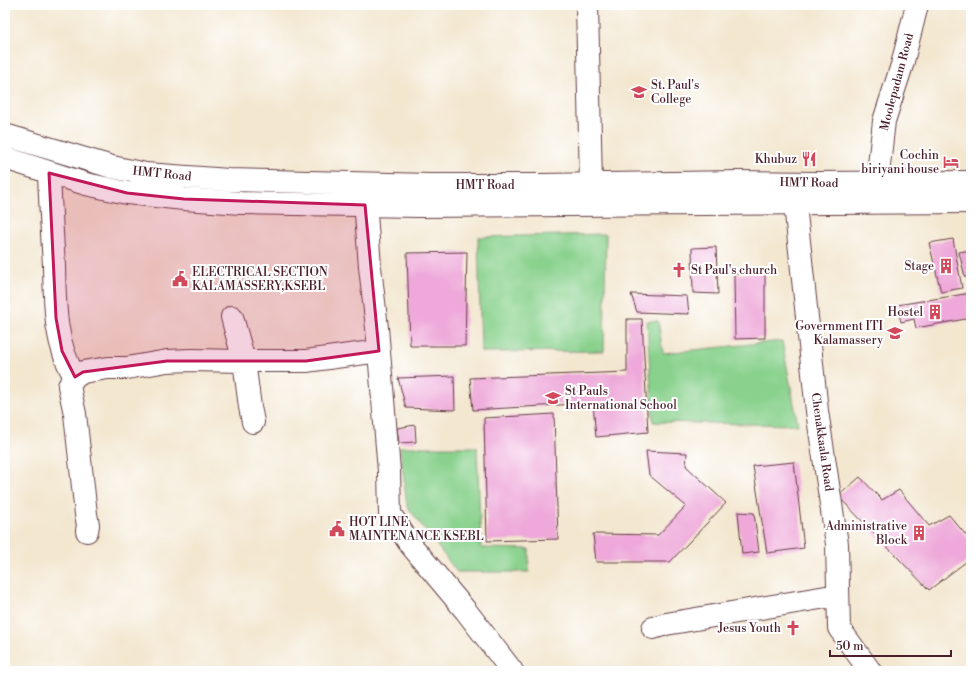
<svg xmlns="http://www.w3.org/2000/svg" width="976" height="676" viewBox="0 0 976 676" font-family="'Libre Bodoni',serif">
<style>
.green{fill:#89d18d;stroke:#6a785c}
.building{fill:#eea8d9}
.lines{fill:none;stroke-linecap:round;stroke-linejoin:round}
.minor-casing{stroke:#633d44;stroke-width:24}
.major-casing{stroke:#633d44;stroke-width:24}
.minor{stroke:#fff;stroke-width:22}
.major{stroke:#fff;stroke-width:22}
.marked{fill:#c2185b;fill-opacity:0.2;stroke:#c2185b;stroke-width:3;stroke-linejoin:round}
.labels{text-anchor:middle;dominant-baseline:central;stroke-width:4;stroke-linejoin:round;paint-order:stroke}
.street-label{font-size:12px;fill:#4a1f2b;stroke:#fff}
.poi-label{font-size:12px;fill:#4a1f2b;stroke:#fff;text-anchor:end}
</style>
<rect width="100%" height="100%" fill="#fff"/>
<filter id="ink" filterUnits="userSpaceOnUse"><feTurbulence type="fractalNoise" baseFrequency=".025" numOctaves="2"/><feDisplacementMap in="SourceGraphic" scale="8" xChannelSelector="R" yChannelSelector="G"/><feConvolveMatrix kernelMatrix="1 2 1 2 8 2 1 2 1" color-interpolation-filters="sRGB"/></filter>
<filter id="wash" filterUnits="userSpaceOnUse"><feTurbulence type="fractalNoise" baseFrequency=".012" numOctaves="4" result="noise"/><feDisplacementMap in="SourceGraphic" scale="16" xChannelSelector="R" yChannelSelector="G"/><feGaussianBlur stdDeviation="0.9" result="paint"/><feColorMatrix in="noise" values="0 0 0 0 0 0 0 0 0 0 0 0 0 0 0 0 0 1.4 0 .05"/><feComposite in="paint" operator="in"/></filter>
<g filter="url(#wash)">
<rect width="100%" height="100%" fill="#f3e7d0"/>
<path class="green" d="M 606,234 L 604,351 L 481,352 L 478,237 Z
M 647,321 L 658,321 L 663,353 L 782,341 L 798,425 L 653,422 Z
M 400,447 L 477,447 L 481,548 L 529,549 L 529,572 L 457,572 L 407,506 Z"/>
<g id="blocks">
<path class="building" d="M 953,239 L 962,288 L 941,292 L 929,243 Z
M 716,247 L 718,294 L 693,293 L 692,248 Z
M 971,250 L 971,275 L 965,277 L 959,252 Z
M 467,252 L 465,346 L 410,346 L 407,253 Z
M 765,273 L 765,338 L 735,339 L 734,274 Z
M 971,293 L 971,318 L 916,328 L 914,319 L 901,322 L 897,305 Z
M 631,294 L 687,296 L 689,314 L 637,312 Z
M 627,319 L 642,319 L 648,432 L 596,437 L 593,403 L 473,410 L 470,378 L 627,372 Z
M 454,376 L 455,410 L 406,408 L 398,378 Z
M 554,414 L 558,539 L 487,541 L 484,418 Z
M 415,425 L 416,442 L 399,443 L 397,428 Z
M 646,451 L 687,453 L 686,466 L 726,503 L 670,562 L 596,562 L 593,534 L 658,535 L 686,506 L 649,475 Z
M 794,462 L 804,548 L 767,553 L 753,466 Z
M 860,477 L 882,500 L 899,490 L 929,526 L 949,515 L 971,541 L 971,558 L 929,590 L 838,496 Z
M 738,512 L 754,513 L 759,552 L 742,554 Z"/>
</g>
</g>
<g filter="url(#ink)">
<use href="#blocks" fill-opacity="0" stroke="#633d44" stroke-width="1"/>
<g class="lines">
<defs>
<path id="minor" d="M 587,5 L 591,184
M 49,173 C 50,203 52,234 54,265 C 55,303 54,343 75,377
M 877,183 L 884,121 L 902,65 L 917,5
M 364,187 L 370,267 L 377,328 L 389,471 L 390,514 L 410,544 L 466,611 L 512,671
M 795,204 L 817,411 L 837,544 L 839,628 L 870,671
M 253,422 L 250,407 L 244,361 L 306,361 L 379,351
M 87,531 L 88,525 L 86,514 L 75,414 L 69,386 L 75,377 L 83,372 L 108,368 L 127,368 L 167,361 L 191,360 L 244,361 L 232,317
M 653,628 L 666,624 L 838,595"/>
<path id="major" d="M 5,135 L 112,167 L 146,174 L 229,180 L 430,185 L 540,185 L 739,182 L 816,183 L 971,182
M 5,158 L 86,184 L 127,193 L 184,199 L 241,203 L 419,206 L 971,202"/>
</defs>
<use href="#minor" class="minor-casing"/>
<use href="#major" class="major-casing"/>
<use href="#minor" class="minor"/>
<use href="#major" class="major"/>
</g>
</g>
<path class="marked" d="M 49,173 L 127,193 L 184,199 L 365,205 L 379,351 L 306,361 L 167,361 L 83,372 L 75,377 L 62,351 L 56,318 Z"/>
<defs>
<symbol id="university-bare" viewBox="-9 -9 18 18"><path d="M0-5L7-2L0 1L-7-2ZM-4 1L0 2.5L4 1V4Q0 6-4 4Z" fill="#d1495b" stroke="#fff" stroke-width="2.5" paint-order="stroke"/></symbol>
<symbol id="restaurant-bare" viewBox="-9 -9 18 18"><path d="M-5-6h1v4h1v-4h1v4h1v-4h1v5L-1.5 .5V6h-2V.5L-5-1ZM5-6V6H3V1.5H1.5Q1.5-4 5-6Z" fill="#d1495b" stroke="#fff" stroke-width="2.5" paint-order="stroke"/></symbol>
<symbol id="hotel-bare" viewBox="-9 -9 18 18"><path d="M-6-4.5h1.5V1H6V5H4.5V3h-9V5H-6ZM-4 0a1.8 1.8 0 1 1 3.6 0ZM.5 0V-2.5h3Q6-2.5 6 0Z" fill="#d1495b" stroke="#fff" stroke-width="2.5" paint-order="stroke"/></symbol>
<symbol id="building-bare" viewBox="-9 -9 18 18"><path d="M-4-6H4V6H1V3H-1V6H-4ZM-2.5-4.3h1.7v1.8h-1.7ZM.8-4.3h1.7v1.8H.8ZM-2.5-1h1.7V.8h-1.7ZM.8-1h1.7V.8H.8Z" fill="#d1495b" stroke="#fff" stroke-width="2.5" paint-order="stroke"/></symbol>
<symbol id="church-bare" viewBox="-9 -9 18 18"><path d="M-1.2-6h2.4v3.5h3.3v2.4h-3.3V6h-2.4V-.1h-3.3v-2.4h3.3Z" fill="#d1495b" stroke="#fff" stroke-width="2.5" paint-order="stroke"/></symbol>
<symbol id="civic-bare" viewBox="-9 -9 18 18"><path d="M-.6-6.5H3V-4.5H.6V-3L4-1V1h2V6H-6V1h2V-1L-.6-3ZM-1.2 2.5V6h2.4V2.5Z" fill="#d1495b" stroke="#fff" stroke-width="2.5" paint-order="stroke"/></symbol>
<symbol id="school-bare" viewBox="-9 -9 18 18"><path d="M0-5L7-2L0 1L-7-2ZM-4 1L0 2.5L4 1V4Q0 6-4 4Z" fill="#d1495b" stroke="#fff" stroke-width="2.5" paint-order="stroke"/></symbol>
</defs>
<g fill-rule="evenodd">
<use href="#university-bare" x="628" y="81" width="22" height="22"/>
<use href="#restaurant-bare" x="798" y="148" width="22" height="22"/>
<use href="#hotel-bare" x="940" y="151" width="22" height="22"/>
<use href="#building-bare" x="935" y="255" width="22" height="22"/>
<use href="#church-bare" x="668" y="259" width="22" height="22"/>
<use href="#civic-bare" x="169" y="268" width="22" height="22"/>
<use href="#building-bare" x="924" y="301" width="22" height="22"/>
<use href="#university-bare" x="884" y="322" width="22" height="22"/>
<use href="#school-bare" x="542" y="387" width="22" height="22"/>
<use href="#civic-bare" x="326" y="518" width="22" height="22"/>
<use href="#building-bare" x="908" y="522" width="22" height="22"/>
<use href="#church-bare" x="782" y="617" width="22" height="22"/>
</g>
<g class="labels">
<g class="street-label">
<text transform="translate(897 82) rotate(-75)">Moolepadam Road</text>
<text transform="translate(162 174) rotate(6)">HMT Road</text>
<text transform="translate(809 183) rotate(1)">HMT Road</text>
<text x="485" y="185">HMT Road</text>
<text transform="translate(822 442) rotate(82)">Chenakkaala Road</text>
</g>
<g class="poi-label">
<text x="651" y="85" text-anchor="start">St. Paul's<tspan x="651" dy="14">College</tspan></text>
<text x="939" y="155">Cochin<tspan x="939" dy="14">biriyani house</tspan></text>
<text x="797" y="159">Khubuz</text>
<text x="934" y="266">Stage</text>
<text x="691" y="270" text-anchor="start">St Paul's church</text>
<text x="192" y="272" text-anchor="start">ELECTRICAL SECTION<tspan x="192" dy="14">KALAMASSERY,KSEBL</tspan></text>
<text x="923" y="312">Hostel</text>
<text x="883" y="326">Government ITI<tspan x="883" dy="14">Kalamassery</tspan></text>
<text x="565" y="391" text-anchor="start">St Pauls<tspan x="565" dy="14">International School</tspan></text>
<text x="349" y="522" text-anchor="start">HOT LINE<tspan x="349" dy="14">MAINTENANCE KSEBL</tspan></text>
<text x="907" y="526">Administrative<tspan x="907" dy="14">Block</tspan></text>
<text x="781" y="628">Jesus Youth</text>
</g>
</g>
<rect width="976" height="676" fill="none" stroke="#fff" stroke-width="20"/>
<path d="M830 650v6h121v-6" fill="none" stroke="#4a1f2b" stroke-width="2"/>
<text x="836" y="650" font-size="12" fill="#4a1f2b" stroke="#ffffff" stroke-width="3" paint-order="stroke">50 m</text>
</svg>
